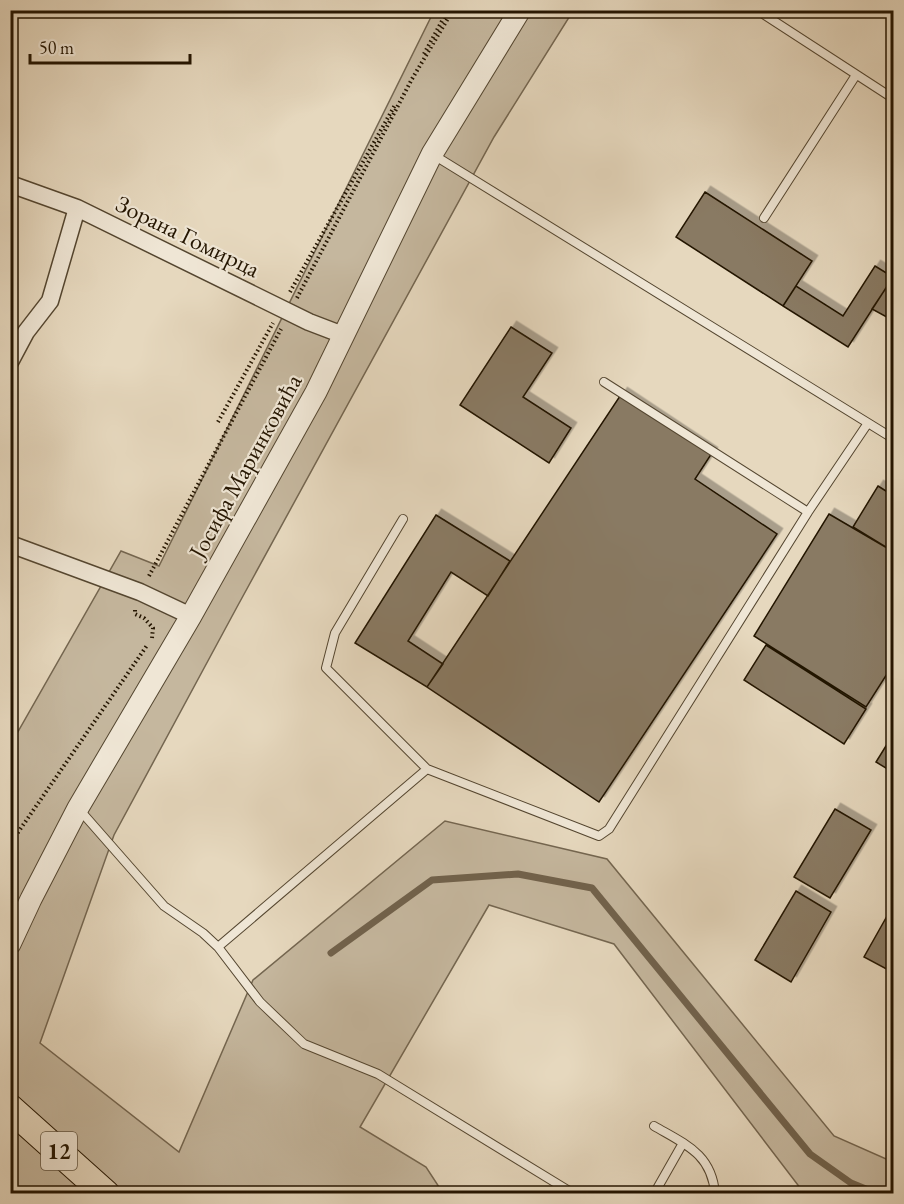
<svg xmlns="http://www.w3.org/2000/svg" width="904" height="1204" viewBox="0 0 904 1204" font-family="'EB Garamond',serif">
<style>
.green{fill:#c5b79e;stroke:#746650;stroke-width:1.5}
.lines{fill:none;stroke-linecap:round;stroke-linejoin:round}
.stream{stroke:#71624c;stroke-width:7}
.building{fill:#897a63;stroke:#241501;stroke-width:1.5;filter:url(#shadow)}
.service-casing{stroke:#544630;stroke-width:10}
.minor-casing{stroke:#544630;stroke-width:19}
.tertiary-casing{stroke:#544630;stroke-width:23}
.primary-casing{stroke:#241501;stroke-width:29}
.path{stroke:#241501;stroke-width:4;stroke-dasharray:1.5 3;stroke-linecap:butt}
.service{stroke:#efe6d5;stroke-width:8}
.minor{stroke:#efe6d5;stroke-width:16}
.tertiary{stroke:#efe6d5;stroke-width:21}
.primary{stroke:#e6d8be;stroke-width:27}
.labels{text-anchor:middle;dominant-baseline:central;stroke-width:4.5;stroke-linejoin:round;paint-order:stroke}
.shield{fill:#efe6d5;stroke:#615441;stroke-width:1.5}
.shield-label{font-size:22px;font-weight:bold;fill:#241501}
.street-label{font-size:24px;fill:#241501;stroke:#efe6d5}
</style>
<defs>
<filter id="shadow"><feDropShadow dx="5.5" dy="-5.5" stdDeviation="0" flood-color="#0004"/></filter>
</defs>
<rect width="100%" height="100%" fill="#e6d8be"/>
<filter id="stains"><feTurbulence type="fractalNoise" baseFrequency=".00333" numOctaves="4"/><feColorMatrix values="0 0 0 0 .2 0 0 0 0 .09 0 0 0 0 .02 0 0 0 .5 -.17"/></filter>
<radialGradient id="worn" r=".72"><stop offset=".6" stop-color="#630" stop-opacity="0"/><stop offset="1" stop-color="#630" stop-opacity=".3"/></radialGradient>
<path class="green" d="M 434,11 L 573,11 L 494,137 L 237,607 L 114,835 L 40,1043 L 179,1152 L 253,980 L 445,821 L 607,859 L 834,1136 L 893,1162 L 893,1193 L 804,1193 L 614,944 L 489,905 L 360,1127 L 426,1167 L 443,1193 L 11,1194 L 11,744 L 121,551 L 159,566 Z"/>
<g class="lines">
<path class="stream" d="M 331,953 L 432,880 L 518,874 L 592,888 L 810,1154 L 851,1183 L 878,1194"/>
</g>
<path class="building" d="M 705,192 L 812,261 L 783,306 L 676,237 Z
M 875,266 L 893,277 L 848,347 L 783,306 L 796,286 L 843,316 Z
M 894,276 L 894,321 L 872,309 Z
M 511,327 L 552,353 L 523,397 L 571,428 L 549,463 L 460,405 Z
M 622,393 L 712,453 L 695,479 L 777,534 L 599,802 L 427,687 Z
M 878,486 L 894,496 L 894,552 L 853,527 Z
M 829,514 L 894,552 L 894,663 L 866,707 L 754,636 Z
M 436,515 L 510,561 L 488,596 L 451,572 L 408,641 L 443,664 L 427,687 L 355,643 Z
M 766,645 L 866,709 L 844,744 L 744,680 Z
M 894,733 L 894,773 L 876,762 Z
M 835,809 L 871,830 L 830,898 L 794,877 Z
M 796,891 L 831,912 L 791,982 L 755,960 Z
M 891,909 L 894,911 L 894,973 L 864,957 Z"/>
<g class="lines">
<defs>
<path id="service" d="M 757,10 L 894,99
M 432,154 L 894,439
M 764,218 L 856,75
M 604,382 L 808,512
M 403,519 L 335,633 L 326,668 L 427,769 L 599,836 L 609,829 L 808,512 L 868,423
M 78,808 L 164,906 L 203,933 L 218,947 L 427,769
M 218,947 L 260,1002 L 304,1044 L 378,1074 L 574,1194
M 654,1126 C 685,1144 712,1154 715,1194
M 654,1194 L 683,1143"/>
<path id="minor" d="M 10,184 L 77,208 L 309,322 L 343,335
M 10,362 L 26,332 L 50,301 L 77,208
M 10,544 L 140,592 L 191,616"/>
<path id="tertiary" d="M 10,944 L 31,899 L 78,808 L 191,616 L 316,392 L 432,154 L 520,10"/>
<path id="primary" d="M 10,1108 L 106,1194"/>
</defs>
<use href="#service" class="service-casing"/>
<use href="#minor" class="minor-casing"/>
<use href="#tertiary" class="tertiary-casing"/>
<use href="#primary" class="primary-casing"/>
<path class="path" d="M 424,54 L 448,10
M 290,292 L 395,105
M 297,298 L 412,79 L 453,10
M 218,422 L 273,323
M 149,576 L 281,329
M 135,610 L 135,614 L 144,618 L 153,628 L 152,638
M 10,844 L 148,644"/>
<use href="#service" class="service"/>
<use href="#minor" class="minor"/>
<use href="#tertiary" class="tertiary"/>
<use href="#primary" class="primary"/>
</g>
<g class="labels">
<rect class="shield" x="41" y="1132" width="36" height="38" rx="4.5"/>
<g class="shield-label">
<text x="59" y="1151">12</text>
</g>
<g class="street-label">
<text transform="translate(188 236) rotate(26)">Зорана Гомирца</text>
<text transform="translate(245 466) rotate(-61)">Јосифа Маринковића</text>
</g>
</g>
<rect width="904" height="1204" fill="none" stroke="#e6d8be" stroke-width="36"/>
<rect x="12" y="12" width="880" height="1180" fill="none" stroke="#241501" stroke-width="3"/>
<rect x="18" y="18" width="868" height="1168" fill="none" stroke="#241501" stroke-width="1.5"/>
<path d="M30 54v9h160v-9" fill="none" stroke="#241501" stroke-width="3"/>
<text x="39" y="54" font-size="18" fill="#241501" stroke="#efe6d5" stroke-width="4.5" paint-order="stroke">50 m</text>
<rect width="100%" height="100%" filter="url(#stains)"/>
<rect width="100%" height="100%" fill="url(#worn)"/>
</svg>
